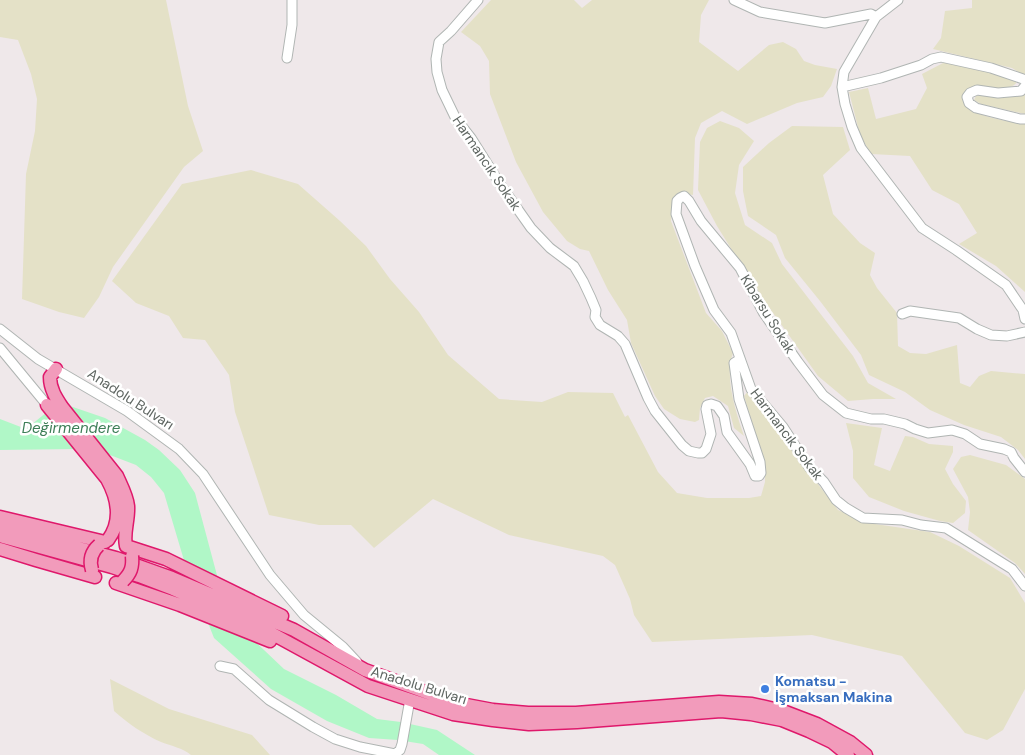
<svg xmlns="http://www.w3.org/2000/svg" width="1025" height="755" viewBox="0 0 1025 755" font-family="'DM Sans',sans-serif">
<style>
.green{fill:#e4e1c7}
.water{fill:#b0f7c7}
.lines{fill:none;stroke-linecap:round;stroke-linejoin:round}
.minor-casing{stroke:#b0b5b3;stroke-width:11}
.highway-casing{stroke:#df186b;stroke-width:15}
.minor{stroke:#fff;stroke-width:9}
.highway{stroke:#f29bbb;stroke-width:12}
.highway-bridge-casing{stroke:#df186b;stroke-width:15;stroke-linecap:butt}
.highway-bridge{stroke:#f29bbb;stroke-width:12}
.shop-dot{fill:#3f7fe0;stroke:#fff;stroke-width:2}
.labels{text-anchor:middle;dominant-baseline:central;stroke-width:5;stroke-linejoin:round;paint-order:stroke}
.street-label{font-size:14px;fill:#5f6662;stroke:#fff}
.shop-label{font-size:14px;font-weight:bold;fill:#366cbe;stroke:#fff;text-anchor:start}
.water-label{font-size:15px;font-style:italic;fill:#3d7e57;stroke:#fff}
</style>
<rect width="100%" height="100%" fill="#efe8ea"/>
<path class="green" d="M 0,0 L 166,0 L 188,106 L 203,151 L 184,167 L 113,267 L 99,297 L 84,318 L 59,312 L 22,299 L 26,174 L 35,131 L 37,99 L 31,74 L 18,40 L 0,37 Z
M 491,0 L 574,0 L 582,8 L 592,0 L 709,0 L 701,15 L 699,42 L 738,71 L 769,45 L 783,42 L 796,49 L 804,61 L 815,65 L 837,69 L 831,86 L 823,97 L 797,103 L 747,124 L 722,111 L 701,123 L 695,138 L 693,195 L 680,193 L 673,199 L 671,221 L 706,313 L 722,331 L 733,353 C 724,377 736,412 744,436 L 734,428 L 728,406 L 713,396 L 705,398 L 700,408 L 699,420 L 695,422 L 680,419 L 664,409 L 655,396 L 631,343 L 627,320 L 608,290 L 589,251 L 580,249 L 567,241 L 543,212 L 516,162 L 490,94 L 489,61 L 480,46 L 461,32 Z
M 972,0 L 1025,0 L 1025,76 L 1012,68 L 933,49 L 941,38 L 945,11 L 972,8 Z
M 945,62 L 1001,75 L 1017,82 C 1010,93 979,90 967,91 L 962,97 C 963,98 965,103 966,104 C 976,118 1009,121 1025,124 L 1025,292 L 996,266 L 959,244 L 977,233 L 959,204 L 932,190 L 910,156 L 871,154 L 860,135 L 849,92 L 868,88 L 876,119 L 916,109 L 927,88 L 922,74 Z
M 1025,93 L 1025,114 L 981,104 L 974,100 L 976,96 L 1020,96 Z
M 720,121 L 739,128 L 754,141 L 739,165 L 735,193 L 745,225 L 772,243 L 782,264 L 853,356 L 868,383 L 896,399 L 873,399 L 848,401 L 818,376 L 758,292 L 717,226 L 698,190 L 700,142 L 707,128 Z
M 792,126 L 843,127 L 850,150 L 823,175 L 833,214 L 860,243 L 875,253 L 870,275 L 877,288 L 897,313 L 898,346 L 910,353 L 926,354 L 957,345 L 960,383 L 970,387 L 979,376 L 991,371 L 1025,374 L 1025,459 L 1018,450 L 1001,437 L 964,425 L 930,410 L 905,392 L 869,375 L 861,355 L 820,301 L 785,258 L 776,235 L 748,216 L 743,191 L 743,167 L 769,143 Z
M 251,170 L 298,184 L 340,221 L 366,246 L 390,279 L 419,312 L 448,355 L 499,399 L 542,402 L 568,392 L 613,393 L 625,417 L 628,415 L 658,472 L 677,493 L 707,498 L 749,498 L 761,496 L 765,482 L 765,465 L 744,396 L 749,390 L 780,430 L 797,457 L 838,510 L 868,523 L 930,532 L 959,546 L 1010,578 L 1025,603 L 1025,689 L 1003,730 L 987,740 L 965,733 L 902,656 L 812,635 L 652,642 L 634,615 L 630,599 L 615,565 L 603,556 L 509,535 L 433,499 L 374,548 L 351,525 L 319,525 L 269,515 L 235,412 L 229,375 L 205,340 L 183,338 L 169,316 L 136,303 L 112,281 L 182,184 Z
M 846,423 L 882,428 L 874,465 L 890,471 L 905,436 L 913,437 L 929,444 L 953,446 L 953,452 L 945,469 L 953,484 L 966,501 L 965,513 L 953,523 L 940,521 L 904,511 L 869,497 L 853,478 L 853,451 Z
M 970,455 L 1006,465 L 1025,479 L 1025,574 L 1015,563 L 968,530 L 970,512 L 968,497 L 953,469 L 961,457 Z
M 110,679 L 169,709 L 252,735 L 270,755 L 191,755 C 182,748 172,746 161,742 C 143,734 129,724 114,711 Z"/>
<path class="water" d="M 70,406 L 105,418 L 145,440 L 159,450 L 180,470 L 195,493 L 218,579 L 243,630 L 284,669 L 336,695 L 377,719 L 401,722 L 437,730 L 475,755 L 439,755 L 423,744 L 398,740 L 369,738 L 327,721 L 271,689 L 214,638 L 186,567 L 164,493 L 151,477 L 136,465 L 110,455 L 75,449 L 0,450 L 0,419 L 26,429 L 47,412 Z"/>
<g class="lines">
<defs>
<path id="minor" d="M 478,0 L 451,31 L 439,42 L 436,59 L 437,72 L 442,90 L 456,119 L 471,138 L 500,184 L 531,228 L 550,248 L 574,266 L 583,281 L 591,298 L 596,310 L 595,317 L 600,325 L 618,336 L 625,344 L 648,398 L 655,411 L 682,445 L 689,451 L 698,453 L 702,453 L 706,449 L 711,434 L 706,409 L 707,405 L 711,404 L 717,406 L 724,416 L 727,432 L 750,464 L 755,476 L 759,476 L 761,473 L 760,462 L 739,399 L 734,363 L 740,359
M 734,0 L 760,12 L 825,23 L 871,14 L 876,17
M 898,0 L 876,17 L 844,72 L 842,87 L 845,104 L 852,127 L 861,148 L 922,228 L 956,250 L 1006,285 L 1023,310 L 1025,319
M 287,58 L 292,25 L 292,0
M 1025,86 L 1021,91 L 998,93 L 977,90 L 970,93 L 967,97 L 969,103 L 976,108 L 1020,119 L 1025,119
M 842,87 L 881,78 L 921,65 L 932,59 L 941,57 L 991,68 L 1023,79 L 1025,81
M 902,314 L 910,311 L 959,318 L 977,329 L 991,335 L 1007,336 L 1025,332
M 0,329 L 38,359 L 127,411 L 179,449 L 203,474 L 270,575 L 304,615 L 343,647 L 357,662
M 0,348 L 47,405
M 1025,472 L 1014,458 L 1011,452 L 1004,449 L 980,444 L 965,434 L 952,430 L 928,433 L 915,429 L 905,424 L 884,419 L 871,419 L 846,413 L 823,395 L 798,362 L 763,312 L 740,268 L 701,221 L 689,201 L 684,196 L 680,198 L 677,201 L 676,214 L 695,266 L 714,310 L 731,333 L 751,389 L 783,427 L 809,467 L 824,482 L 836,500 L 846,508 L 863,518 L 902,520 L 921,525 L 946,528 L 1012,569 L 1025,586
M 220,666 L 234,669 L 269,700 L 313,727 L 335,739 L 360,747 L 395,754 L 400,750 L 402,744 L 410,699"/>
<path id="highway" d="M 56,369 L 50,377 C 50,389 56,398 62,407 L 117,476 C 121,485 127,496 128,506 C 129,520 123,533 126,546 L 166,559 L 282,616
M 47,405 L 107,479 C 118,499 122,521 108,540
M 0,517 L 105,542
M 0,527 L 116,558 L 172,578 L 294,630 L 365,670 L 456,703 L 493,710 L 528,713 L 576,713 L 719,702 L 752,704 L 783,711 L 817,724 L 850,742 L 866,755
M 0,536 L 112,567 L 139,576 L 173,589 L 258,626 L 368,686 L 453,714 L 493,720 L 529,724 L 577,722 L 721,711 L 751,714 L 782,720 L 809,731 L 832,742 L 848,755
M 0,549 L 36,560 L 95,577
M 116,583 L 180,605 L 270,641"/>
</defs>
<use href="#minor" class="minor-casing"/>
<use href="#highway" class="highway-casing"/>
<use href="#minor" class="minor"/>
<use href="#highway" class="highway"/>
<defs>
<path id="highway-bridge" d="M 92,570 C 89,560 91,552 99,545
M 123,581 C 131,573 133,567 132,556"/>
</defs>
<use href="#highway-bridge" class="highway-bridge-casing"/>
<use href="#highway-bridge" class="highway-bridge"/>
</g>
<circle class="shop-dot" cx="765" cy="689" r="5"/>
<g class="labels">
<g class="street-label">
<text transform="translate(487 163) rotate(56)">Harmancık Sokak</text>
<text transform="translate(768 314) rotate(58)">Kibarsu Sokak</text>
<text transform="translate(131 399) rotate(33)">Anadolu Bulvarı</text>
<text transform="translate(787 434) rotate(53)">Harmancık Sokak</text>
<text transform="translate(419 685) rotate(17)">Anadolu Bulvarı</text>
</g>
<g class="shop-label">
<text x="775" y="681">Komatsu -<tspan x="775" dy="16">İşmaksan Makina</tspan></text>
</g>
<g class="water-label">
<text x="71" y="428">Değirmendere</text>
</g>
</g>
</svg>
